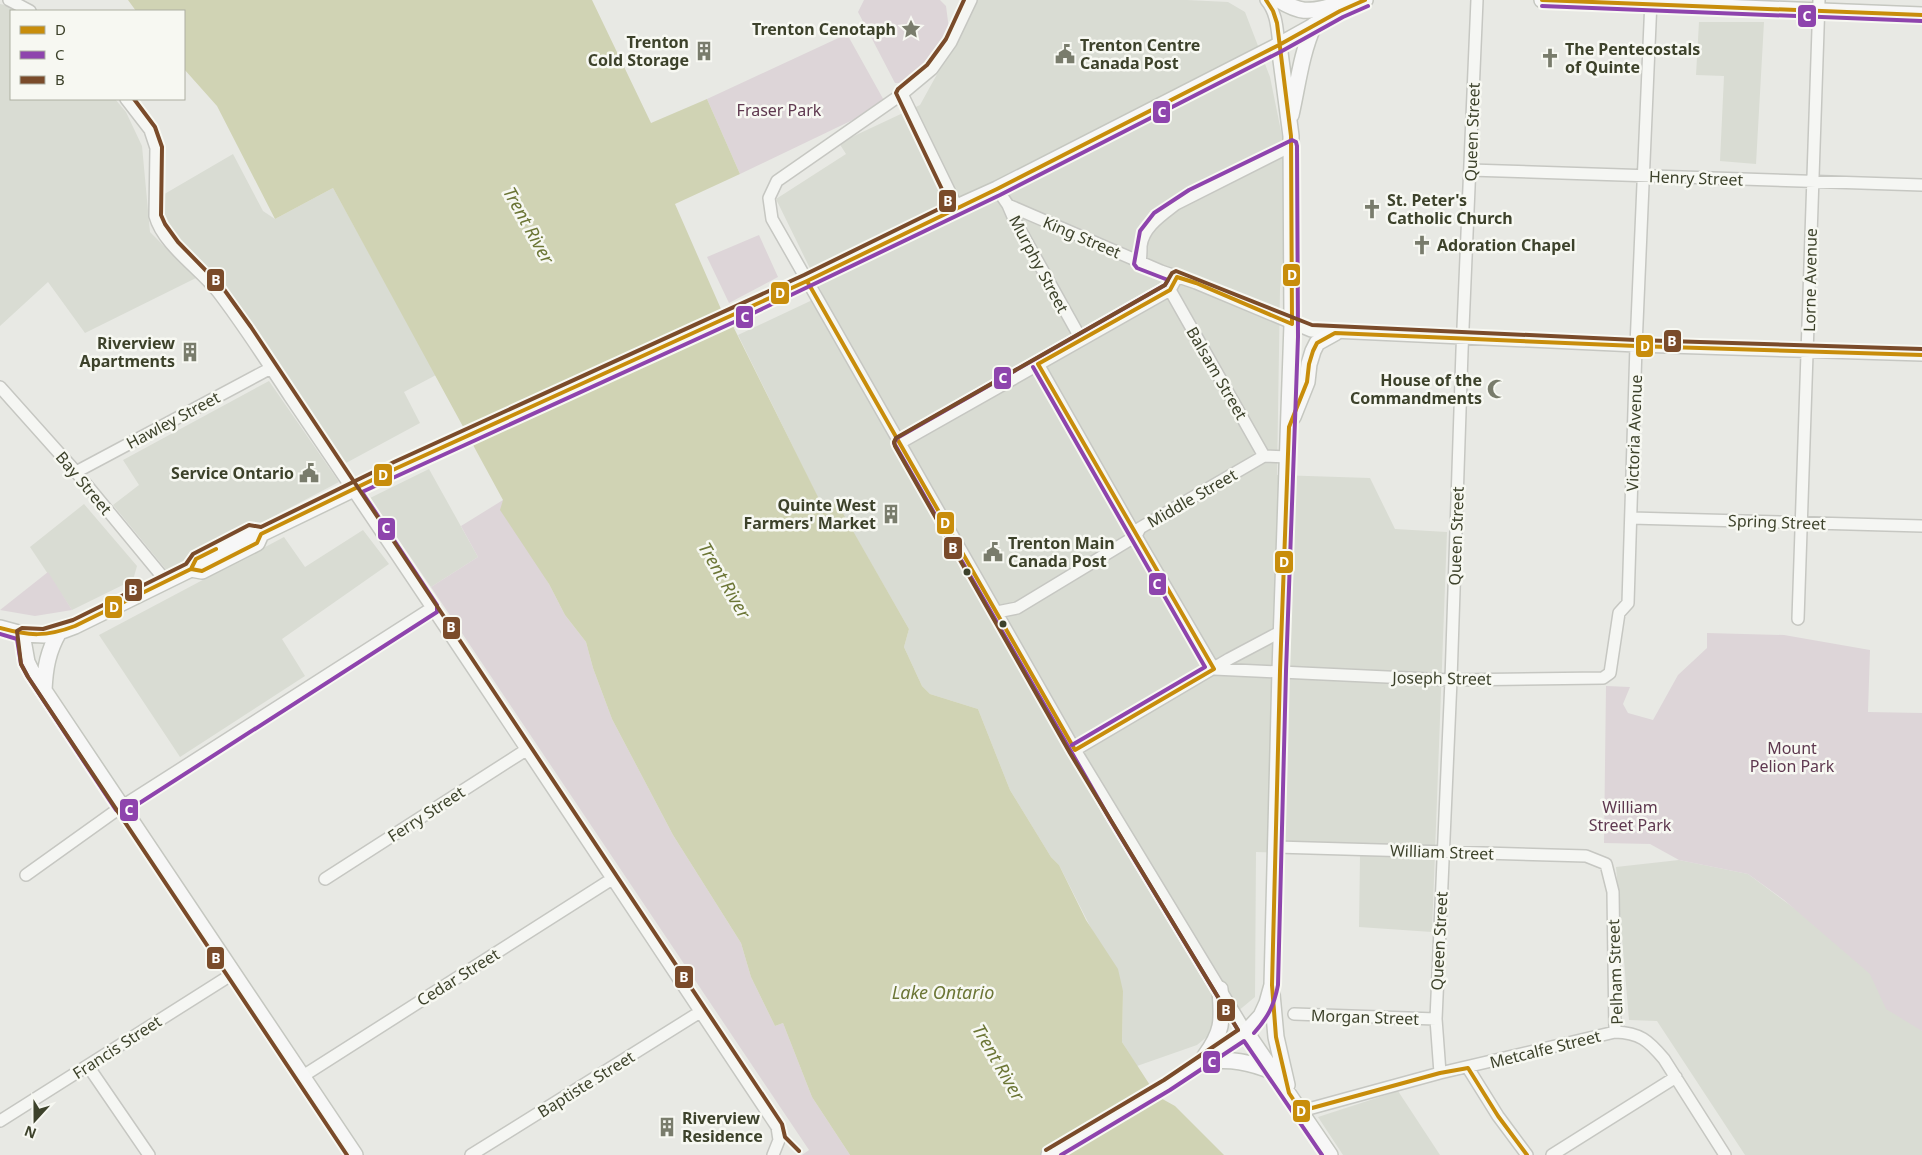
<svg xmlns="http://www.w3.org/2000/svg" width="1922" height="1155" viewBox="0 0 1922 1155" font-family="'Noto Sans',sans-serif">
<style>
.built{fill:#d9dcd3}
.green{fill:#ddd5d8}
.water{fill:#d0d3b4}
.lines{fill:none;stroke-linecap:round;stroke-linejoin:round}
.minor-casing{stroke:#c6c7c2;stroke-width:14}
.major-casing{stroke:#c5c7c0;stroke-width:18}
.minor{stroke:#f5f6f3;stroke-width:11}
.major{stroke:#f7f7f7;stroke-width:15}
.bus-1-casing{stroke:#f7f8f2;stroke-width:8}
.bus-2-casing{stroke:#f7f8f2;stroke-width:8}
.bus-3-casing{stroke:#f7f8f2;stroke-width:8}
.bus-1{stroke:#c88d0b;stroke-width:4}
.bus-2{stroke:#8e44ad;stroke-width:4}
.bus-3{stroke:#7a4b2a;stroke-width:4}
.bus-dot{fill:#3d422b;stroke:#f7f8f2;stroke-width:2}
.labels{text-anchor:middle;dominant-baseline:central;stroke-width:5;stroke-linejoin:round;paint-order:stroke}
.poi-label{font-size:16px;font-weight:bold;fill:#3d422b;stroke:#f7f8f2;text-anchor:end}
.park-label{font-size:16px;fill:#5e384f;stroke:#f7f8f2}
.street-label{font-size:16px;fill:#3d422b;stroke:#f7f8f2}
.water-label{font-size:18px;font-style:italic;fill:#6c7636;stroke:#f7f8f2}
.line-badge{stroke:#f7f8f2;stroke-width:2}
.badge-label{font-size:14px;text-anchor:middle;font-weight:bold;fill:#fff}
</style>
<rect width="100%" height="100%" fill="#e8e9e4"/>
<path class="built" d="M 978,0 L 1187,0 L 1228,2 L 1245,12 L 1270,77 L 1283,141 L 1284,248 L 1280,289 L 1277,475 L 1370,478 L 1395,529 L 1447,532 L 1432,932 L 1359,927 L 1360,855 L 1256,852 L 1255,997 L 1197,1045 L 1137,1066 L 1122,1042 L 1123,991 L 1059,865 L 1051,857 L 1010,790 L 978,709 L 930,694 L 922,686 L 904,647 L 909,629 L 837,504 L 823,508 L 738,335 L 823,295 L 776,199 L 846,154 L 839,143 L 920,105 Z
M 0,4 L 10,6 L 19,11 L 11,11 L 11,99 L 115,99 L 126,112 L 142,146 L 150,232 L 196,278 L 85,333 L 48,282 L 0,326 Z
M 1699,22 L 1764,22 L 1756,164 L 1720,161 L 1724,76 L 1696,75 Z
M 233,154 L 263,211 L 275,219 L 333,188 L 436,375 L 404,392 L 420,423 L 346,463 L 231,294 L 169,236 L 161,196 Z
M 269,381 L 339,482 L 168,572 L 113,505 L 139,485 L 123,460 Z
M 429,469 L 478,557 L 431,587 L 370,498 Z
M 84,504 L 137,566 L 133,580 L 72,610 L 30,547 Z
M 363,530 L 389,564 L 282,639 L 305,676 L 180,757 L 99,635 L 284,537 L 305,567 Z
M 1679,860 L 1748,874 L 1860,957 L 1922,1031 L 1922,1155 L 1745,1155 L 1657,1021 L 1629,1020 L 1616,867 Z
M 1398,1091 L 1440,1155 L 1343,1155 L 1318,1117 Z"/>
<path class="green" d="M 864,0 L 940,0 L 946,6 L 949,29 L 920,68 L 902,83 L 895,83 L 858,12 Z
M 847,34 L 886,104 L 740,174 L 707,99 Z
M 759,235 L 778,277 L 729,303 L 707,257 Z
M 503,500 L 549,584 L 565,615 L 586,642 L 593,668 L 612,719 L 673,835 L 741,943 L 751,977 L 775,1026 L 783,1023 L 812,1097 L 850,1155 L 802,1155 L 809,1150 L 431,587 L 478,557 L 461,526 Z
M 48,572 L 72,610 L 35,616 L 0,610 Z
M 1707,633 L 1784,635 L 1870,650 L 1868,712 L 1922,713 L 1922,1031 L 1886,1009 L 1870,974 L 1784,900 L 1748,874 L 1679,860 L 1650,844 L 1604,843 L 1606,686 L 1630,687 L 1623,704 L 1628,713 L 1653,720 L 1678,675 L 1707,648 Z"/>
<path class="water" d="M 128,0 L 592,0 L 651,123 L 707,99 L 740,174 L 675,204 L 721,309 L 724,308 L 823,507 L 837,503 L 909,629 L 904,647 L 922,686 L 930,694 L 978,709 L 1010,790 L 1051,857 L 1059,865 L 1086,920 L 1118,969 L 1123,991 L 1122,1042 L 1157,1096 L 1175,1106 L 1224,1155 L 850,1155 L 812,1097 L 783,1023 L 775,1026 L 751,977 L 741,943 L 673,835 L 612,719 L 593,668 L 586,642 L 565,615 L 549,584 L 500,510 L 503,500 L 333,188 L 275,219 L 217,106 L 184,69 L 184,11 L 136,11 Z"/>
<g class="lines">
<defs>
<path id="minor" d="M 9,0 L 30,11
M 971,0 L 951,42 L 932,69 L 902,94 L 777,181 L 769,198 L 772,219 L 1075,750 L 1246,1032
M 1266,0 C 1277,13 1277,29 1279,45
M 902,94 L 957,207
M 126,99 L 150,130 L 156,148 L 155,216 C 163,245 199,268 218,292 C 244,326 267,362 290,397 C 455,639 615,884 777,1127 L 779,1140 L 773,1155
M 1470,170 L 1922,185
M 997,189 L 1008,205 L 1014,219 L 1081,339
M 1008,205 L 1161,271 L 1196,283 L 1311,331 L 1636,346 L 1922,355
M 1140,262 C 1141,257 1141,252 1141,246 C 1143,227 1162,215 1176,204 L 1291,146
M 1170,290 L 1264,456
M 1038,364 L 1136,536 L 1214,669
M 0,387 L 76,472 L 166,581
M 900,443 L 1170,290 L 1177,277
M 76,472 L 271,368
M 1631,518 L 1922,526
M 997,612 L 1017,608 L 1136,536 L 1140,528 L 1264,456 L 1288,457
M 1798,619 L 1819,0
M 1214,669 L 1451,680 L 1603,678 L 1610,673 L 1619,613 L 1628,603 L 1636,346 L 1651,0
M 1075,750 L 1229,659 L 1282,631
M 1276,847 L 1586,856 L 1606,864 L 1613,892 L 1615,1032
M 26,875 L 121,807 L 432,608
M 325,879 L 526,750
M 1294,1014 L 1436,1019
M 88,1066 L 149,1155
M 1468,1068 L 1498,1116 L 1527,1155
M 1440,1073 L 1436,1019 L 1451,680 L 1462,351 L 1477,0
M 303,1076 L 612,879
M 1301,1111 L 1440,1073 L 1615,1032 C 1640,1033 1648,1040 1664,1059 L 1725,1155
M 0,1121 L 234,973
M 471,1155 L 700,1012
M 1552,1155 L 1676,1077"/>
<path id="major" d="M 1279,0 C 1307,17 1313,9 1341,5
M 1542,0 L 1922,15
M 1291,115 C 1298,84 1301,54 1314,25
M 1293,417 L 1307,382 L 1309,364 L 1313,351 L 1317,343 L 1335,333
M 191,569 L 202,571 L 257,543 L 261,534 L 397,468 L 807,281 L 957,207 L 997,189 L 1279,45 L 1340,11 L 1365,0
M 0,628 L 22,634 L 44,635 L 59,632 L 75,626 L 191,569 L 196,559 L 252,531 L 261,534
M 22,634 L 27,662 L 33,674 L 355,1155
M 44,690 C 45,668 48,651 59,632
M 1272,994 L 1276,1037 L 1287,1085
M 1246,1032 L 1330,1155
M 1205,1056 C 1224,1030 1222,1020 1220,989
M 1204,1062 C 1230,1058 1250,1062 1274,1072
M 1049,1155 L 1167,1085 L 1246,1032 L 1261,1016 L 1267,1003 L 1272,985 L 1280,671 L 1292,324 L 1291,136 L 1279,45"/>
</defs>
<use href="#minor" class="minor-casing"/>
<use href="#major" class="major-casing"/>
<use href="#minor" class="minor"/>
<use href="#major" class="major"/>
<defs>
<path id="bus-1" d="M 1542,0 L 1922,15
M 807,281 L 1075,750 L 1214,669 L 1038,364 L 1170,290 L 1177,277 L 1196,283 L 1292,324 L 1291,136 L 1277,23 L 1273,11 L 1266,0
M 191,569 L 202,571 L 257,543 L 261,534 L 397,468 L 807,281 L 997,189 L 1279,45 L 1340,11 L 1365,0
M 0,628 C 29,636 46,637 75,626 L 191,569 L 196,559 L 216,549
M 1527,1155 L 1498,1116 L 1468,1068 L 1440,1073 L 1301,1111 L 1289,1093 L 1276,1037 L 1272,985 L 1280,671 L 1289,427 L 1307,382 L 1309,364 L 1313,351 L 1317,343 L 1335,333 L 1636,346 L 1922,355"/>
<path id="bus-2" d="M 1542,6 L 1922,21
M 1033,367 L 1205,667 L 1072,745
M 0,634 L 17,639 L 21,664 L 28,677 L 116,810 L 120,813 L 124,813 L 437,612 L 437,605 L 362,492 L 743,318 L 1000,195 L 1282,51 L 1343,17 L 1368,6
M 1238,1030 L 1111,821 L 894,443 L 897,438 L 1165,285 L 1168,280 L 1137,268 L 1134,264 L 1140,231 L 1154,213 L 1189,190 L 1292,140 L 1296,142 L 1297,146 L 1298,337 L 1286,671 L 1278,985 C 1274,1006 1268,1017 1254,1033
M 1061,1155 L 1170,1090 L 1244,1041 L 1322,1155"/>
<path id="bus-3" d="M 134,99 L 155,127 L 162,147 L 161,215 L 165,224 L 178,242 L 223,288 L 251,327 L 782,1124 L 785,1137 L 799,1151
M 1046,1150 L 1164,1080 L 1238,1030 L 1070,753 L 895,446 L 894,442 L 896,438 L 1165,285 L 1172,273 L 1176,271 L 1312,325 L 1636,340 L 1922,349
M 347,1155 L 28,677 L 21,664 L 17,631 L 22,628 L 43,629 L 73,620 L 186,564 L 193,554 L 249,525 L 261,527 L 394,462 L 804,275 L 949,204 L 896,93 L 898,89 L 927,65 L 946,39 L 964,0"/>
</defs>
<use href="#bus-1" class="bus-1-casing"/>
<use href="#bus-2" class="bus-2-casing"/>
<use href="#bus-3" class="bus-3-casing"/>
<use href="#bus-1" class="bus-1"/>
<use href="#bus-2" class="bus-2"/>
<use href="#bus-3" class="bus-3"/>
</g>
<defs>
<symbol id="sight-bare" viewBox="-9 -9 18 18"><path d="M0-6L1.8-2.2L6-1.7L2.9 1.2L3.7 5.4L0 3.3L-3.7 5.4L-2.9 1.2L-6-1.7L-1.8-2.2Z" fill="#797c6c" stroke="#f7f8f2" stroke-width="2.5" paint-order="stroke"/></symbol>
<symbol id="building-bare" viewBox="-9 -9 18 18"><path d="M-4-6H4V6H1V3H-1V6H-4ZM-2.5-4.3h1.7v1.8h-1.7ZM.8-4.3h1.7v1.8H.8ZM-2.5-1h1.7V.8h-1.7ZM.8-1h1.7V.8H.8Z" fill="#797c6c" stroke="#f7f8f2" stroke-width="2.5" paint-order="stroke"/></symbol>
<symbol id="civic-bare" viewBox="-9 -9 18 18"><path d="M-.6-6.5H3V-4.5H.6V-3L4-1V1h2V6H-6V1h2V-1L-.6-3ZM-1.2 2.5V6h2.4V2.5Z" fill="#797c6c" stroke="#f7f8f2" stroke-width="2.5" paint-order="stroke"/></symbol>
<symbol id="church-bare" viewBox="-9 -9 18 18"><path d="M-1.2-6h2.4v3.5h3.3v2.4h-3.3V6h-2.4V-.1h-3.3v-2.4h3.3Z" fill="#797c6c" stroke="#f7f8f2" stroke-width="2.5" paint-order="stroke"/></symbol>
<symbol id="mosque-bare" viewBox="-9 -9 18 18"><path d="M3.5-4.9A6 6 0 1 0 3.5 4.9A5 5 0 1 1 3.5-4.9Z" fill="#797c6c" stroke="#f7f8f2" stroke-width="2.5" paint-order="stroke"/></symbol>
</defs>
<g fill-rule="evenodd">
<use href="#sight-bare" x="897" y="15" width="28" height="28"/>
<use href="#building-bare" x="690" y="37" width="28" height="28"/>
<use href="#civic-bare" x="1051" y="40" width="28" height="28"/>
<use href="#church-bare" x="1536" y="44" width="28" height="28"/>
<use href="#church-bare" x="1358" y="195" width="28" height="28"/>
<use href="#church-bare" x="1408" y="231" width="28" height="28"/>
<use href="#building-bare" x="176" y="338" width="28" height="28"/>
<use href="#mosque-bare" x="1483" y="375" width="28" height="28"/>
<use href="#civic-bare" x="295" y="459" width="28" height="28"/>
<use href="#building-bare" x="877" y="500" width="28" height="28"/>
<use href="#civic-bare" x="979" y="538" width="28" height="28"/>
<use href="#building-bare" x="653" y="1113" width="28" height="28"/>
</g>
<g class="bus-dot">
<circle cx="967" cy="572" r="4.5"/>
<circle cx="1003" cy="624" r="4.5"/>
</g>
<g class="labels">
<g class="poi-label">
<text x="896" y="29">Trenton Cenotaph</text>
<text x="689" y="42">Trenton<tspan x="689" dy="18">Cold Storage</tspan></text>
<text x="1080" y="45" text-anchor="start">Trenton Centre<tspan x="1080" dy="18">Canada Post</tspan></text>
<text x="1565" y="49" text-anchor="start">The Pentecostals<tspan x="1565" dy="18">of Quinte</tspan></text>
<text x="1387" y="200" text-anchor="start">St. Peter's<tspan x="1387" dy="18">Catholic Church</tspan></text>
<text x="1437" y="245" text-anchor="start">Adoration Chapel</text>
<text x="175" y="343">Riverview<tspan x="175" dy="18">Apartments</tspan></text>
<text x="1482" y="380">House of the<tspan x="1482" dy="18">Commandments</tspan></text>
<text x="294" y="473">Service Ontario</text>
<text x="876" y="505">Quinte West<tspan x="876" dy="18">Farmers' Market</tspan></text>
<text x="1008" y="543" text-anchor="start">Trenton Main<tspan x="1008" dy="18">Canada Post</tspan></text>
<text x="682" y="1118" text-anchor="start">Riverview<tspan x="682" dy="18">Residence</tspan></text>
</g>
<g class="park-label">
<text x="779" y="110">Fraser Park</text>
<text x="1792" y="748">Mount<tspan x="1792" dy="18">Pelion Park</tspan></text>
<text x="1630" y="807">William<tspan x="1630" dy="18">Street Park</tspan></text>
</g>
<g class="street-label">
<text transform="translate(1472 132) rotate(-88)">Queen Street</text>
<text transform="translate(1696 178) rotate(2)">Henry Street</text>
<text transform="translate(1082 237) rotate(23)">King Street</text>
<text transform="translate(1039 264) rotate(62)">Murphy Street</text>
<text transform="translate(1810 280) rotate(-89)">Lorne Avenue</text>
<text transform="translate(1217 373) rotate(60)">Balsam Street</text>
<text transform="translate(173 420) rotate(-28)">Hawley Street</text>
<text transform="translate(1634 433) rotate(-88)">Victoria Avenue</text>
<text transform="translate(84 483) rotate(50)">Bay Street</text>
<text transform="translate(1192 498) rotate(-30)">Middle Street</text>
<text transform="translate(1777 522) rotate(2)">Spring Street</text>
<text transform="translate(1456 536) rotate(-88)">Queen Street</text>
<text transform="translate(1442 678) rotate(1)">Joseph Street</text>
<text transform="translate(426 814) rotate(-33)">Ferry Street</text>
<text transform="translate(1442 852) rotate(2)">William Street</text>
<text transform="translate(1439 941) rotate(-87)">Queen Street</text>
<text transform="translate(1615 972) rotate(-92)">Pelham Street</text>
<text transform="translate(458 977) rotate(-32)">Cedar Street</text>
<text transform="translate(1365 1017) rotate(2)">Morgan Street</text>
<text transform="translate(117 1047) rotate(-33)">Francis Street</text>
<text transform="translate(1545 1049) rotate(-14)">Metcalfe Street</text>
<text transform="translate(586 1084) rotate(-32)">Baptiste Street</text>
</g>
<g class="water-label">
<text transform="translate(529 225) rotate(61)">Trent River</text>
<text transform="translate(725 580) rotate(60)">Trent River</text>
<text x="943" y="992">Lake Ontario</text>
<text transform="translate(999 1062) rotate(60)">Trent River</text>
</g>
</g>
<g class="line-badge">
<rect x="1797" y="4" width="20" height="24" rx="5" fill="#8e44ad"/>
<rect x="1152" y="100" width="19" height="24" rx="5" fill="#8e44ad"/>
<rect x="938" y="189" width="19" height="24" rx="5" fill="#7a4b2a"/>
<rect x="1282" y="263" width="19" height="24" rx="5" fill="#c88d0b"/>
<rect x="206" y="268" width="19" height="24" rx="5" fill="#7a4b2a"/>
<rect x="770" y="281" width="20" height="24" rx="5" fill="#c88d0b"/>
<rect x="735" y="305" width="19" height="24" rx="5" fill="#8e44ad"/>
<rect x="1663" y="329" width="19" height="24" rx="5" fill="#7a4b2a"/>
<rect x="1635" y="334" width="19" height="24" rx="5" fill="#c88d0b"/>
<rect x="993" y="366" width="19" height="24" rx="5" fill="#8e44ad"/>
<rect x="373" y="463" width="20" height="24" rx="5" fill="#c88d0b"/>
<rect x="936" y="511" width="19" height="24" rx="5" fill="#c88d0b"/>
<rect x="377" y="517" width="19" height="24" rx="5" fill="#8e44ad"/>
<rect x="943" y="536" width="20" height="24" rx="5" fill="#7a4b2a"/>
<rect x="1274" y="550" width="20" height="24" rx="5" fill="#c88d0b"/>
<rect x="1148" y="572" width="19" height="24" rx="5" fill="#8e44ad"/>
<rect x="124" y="578" width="19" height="24" rx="5" fill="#7a4b2a"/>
<rect x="104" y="595" width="19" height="24" rx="5" fill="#c88d0b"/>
<rect x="442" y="616" width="19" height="24" rx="5" fill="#7a4b2a"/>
<rect x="119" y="798" width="20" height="24" rx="5" fill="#8e44ad"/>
<rect x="206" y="946" width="19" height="24" rx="5" fill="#7a4b2a"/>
<rect x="674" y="965" width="20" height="24" rx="5" fill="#7a4b2a"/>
<rect x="1216" y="998" width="20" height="24" rx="5" fill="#7a4b2a"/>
<rect x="1202" y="1050" width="19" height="24" rx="5" fill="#8e44ad"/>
<rect x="1292" y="1099" width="19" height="24" rx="5" fill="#c88d0b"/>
</g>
<g class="badge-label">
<text x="1807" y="21">C</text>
<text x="1162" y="117">C</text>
<text x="948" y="206">B</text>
<text x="1292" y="280">D</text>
<text x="216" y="285">B</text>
<text x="780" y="298">D</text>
<text x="745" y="322">C</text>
<text x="1672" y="346">B</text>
<text x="1645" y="351">D</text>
<text x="1003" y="383">C</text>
<text x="383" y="480">D</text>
<text x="945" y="528">D</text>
<text x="386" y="533">C</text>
<text x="953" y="553">B</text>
<text x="1284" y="567">D</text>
<text x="1157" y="589">C</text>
<text x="133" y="595">B</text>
<text x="114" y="612">D</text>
<text x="451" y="632">B</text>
<text x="129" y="815">C</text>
<text x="216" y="963">B</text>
<text x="684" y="982">B</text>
<text x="1226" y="1015">B</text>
<text x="1212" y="1067">C</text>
<text x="1301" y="1116">D</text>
</g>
<rect x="10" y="10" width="175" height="90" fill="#f7f8f2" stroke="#adafa2"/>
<rect x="20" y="26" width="25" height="8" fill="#c88d0b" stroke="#adafa2"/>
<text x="55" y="35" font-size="15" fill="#3d422b">D</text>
<rect x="20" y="51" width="25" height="8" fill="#8e44ad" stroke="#adafa2"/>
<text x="55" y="60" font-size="15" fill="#3d422b">C</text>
<rect x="20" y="76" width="25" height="8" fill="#7a4b2a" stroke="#adafa2"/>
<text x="55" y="85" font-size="15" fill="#3d422b">B</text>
<g transform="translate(35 1120) rotate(201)" stroke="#f7f8f2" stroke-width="4" paint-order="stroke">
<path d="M0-4L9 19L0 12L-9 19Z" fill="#3d422b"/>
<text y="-8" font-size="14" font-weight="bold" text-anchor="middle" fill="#3d422b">N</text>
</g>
</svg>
